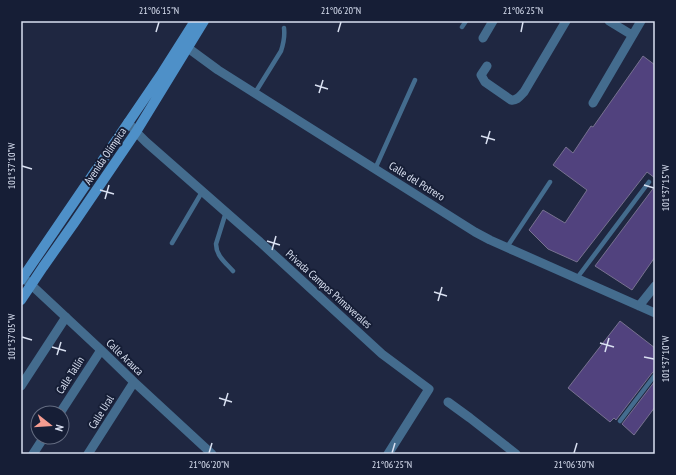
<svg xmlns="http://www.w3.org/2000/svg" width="676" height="475" viewBox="0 0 676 475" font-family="'PT Sans Narrow',sans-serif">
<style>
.building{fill:#51427e;stroke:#777190}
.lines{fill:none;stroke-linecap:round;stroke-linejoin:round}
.lane{stroke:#446c8e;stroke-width:4.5}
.street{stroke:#446c8e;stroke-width:9}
.secondary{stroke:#4e90c8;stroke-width:10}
.ticks{fill:none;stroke:#d9e0f1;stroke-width:1.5}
.labels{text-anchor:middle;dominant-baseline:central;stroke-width:4;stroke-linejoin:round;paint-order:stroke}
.street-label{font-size:11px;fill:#d9e0f1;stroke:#161e36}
.neatline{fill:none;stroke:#d9e0f1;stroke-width:1.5}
.ticks-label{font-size:10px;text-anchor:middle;fill:#d9e0f1}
</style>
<rect width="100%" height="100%" fill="#1f2741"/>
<path class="building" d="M 643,56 L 655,65 L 655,178 L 647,172 L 577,262 L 548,249 L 529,230 L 543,210 L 565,223 L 587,190 L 553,165 L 566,147 L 573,153 L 591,126 L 593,127 Z
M 655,186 L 655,257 L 632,290 L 595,266 Z
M 620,321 L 655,348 L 655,371 L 652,373 L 616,420 L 614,418 L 610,422 L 568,388 Z
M 655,381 L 655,407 L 634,435 L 622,424 Z"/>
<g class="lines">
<path class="lane" d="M 462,27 L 466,21
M 255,93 L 281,51 C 284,42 285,36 284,28
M 375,169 L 415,80
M 226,212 L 216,244 C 216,256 226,263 233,271
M 172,243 L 202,192
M 507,247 L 550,182
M 577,278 L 649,182
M 620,421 L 655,375"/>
<path class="street" d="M 609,21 L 632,35
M 483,38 L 493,21
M 182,46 L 188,48 L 218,70 L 475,232 L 490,240 L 655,313
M 487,66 L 481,75 L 485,82 L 511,100 C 517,101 520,96 524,92 L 566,21
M 593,103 L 641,21
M 128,122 L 136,132 L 146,142 L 260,242 L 382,354 L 429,389 L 388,454
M 26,280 L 101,350 L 134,382 L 212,454
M 639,306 L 655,286
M 21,386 L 66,317
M 448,402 L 470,418 L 516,454
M 60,413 L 101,350
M 33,454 L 44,437
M 88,454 L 134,382"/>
<path class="secondary" d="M 21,280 L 162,73 L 195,21
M 21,300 L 43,267 L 74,223 L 136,132 L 204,21"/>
</g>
<path class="ticks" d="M 156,32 L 159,22M 338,32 L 341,22M 521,32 L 523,22M 315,85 L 328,89M 319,93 L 323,80M 481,136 L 495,140M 486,144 L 490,131M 22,166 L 32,169M 644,185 L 654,188M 100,190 L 114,194M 105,199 L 109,185M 267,241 L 280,245M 272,250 L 276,236M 434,292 L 447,296M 438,301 L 442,287M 22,337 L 32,340M 600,343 L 614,347M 52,347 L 66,351M 605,352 L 609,338M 57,355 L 61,342M 644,357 L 654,359M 219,398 L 232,402M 224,406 L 228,393M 209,453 L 212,443M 392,453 L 395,443M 574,453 L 577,443"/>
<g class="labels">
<g class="street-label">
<text transform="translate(105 156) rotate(-56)">Avenida Olímpica</text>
<text transform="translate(417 181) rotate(32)">Calle del Potrero</text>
<text transform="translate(329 289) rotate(42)">Privada Campos Primaverales</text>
<text transform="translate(125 357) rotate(44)">Calle Arauca</text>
<text transform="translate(70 375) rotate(-57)">Calle Tallín</text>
<text transform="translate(101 412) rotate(-58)">Calle Ural</text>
</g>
</g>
<rect width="676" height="475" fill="none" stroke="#161e36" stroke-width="44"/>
<g transform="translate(50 425) rotate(107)"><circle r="19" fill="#161e36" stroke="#646c81"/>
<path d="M0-3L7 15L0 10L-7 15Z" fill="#f59c90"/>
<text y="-6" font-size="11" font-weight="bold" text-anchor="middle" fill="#d9e0f1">N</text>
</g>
<rect x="22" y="22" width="632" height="431" class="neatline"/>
<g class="ticks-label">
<text x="159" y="14">21°06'15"N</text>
<text x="341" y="14">21°06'20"N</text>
<text x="523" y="14">21°06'25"N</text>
<text transform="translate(11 166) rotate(-90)" y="4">101°37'10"W</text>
<text transform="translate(665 188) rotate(-90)" y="4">101°37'15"W</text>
<text transform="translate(11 337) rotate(-90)" y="4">101°37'05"W</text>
<text transform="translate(665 359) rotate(-90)" y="4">101°37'10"W</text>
<text x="209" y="468">21°06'20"N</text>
<text x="392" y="468">21°06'25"N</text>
<text x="574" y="468">21°06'30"N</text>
</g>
</svg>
